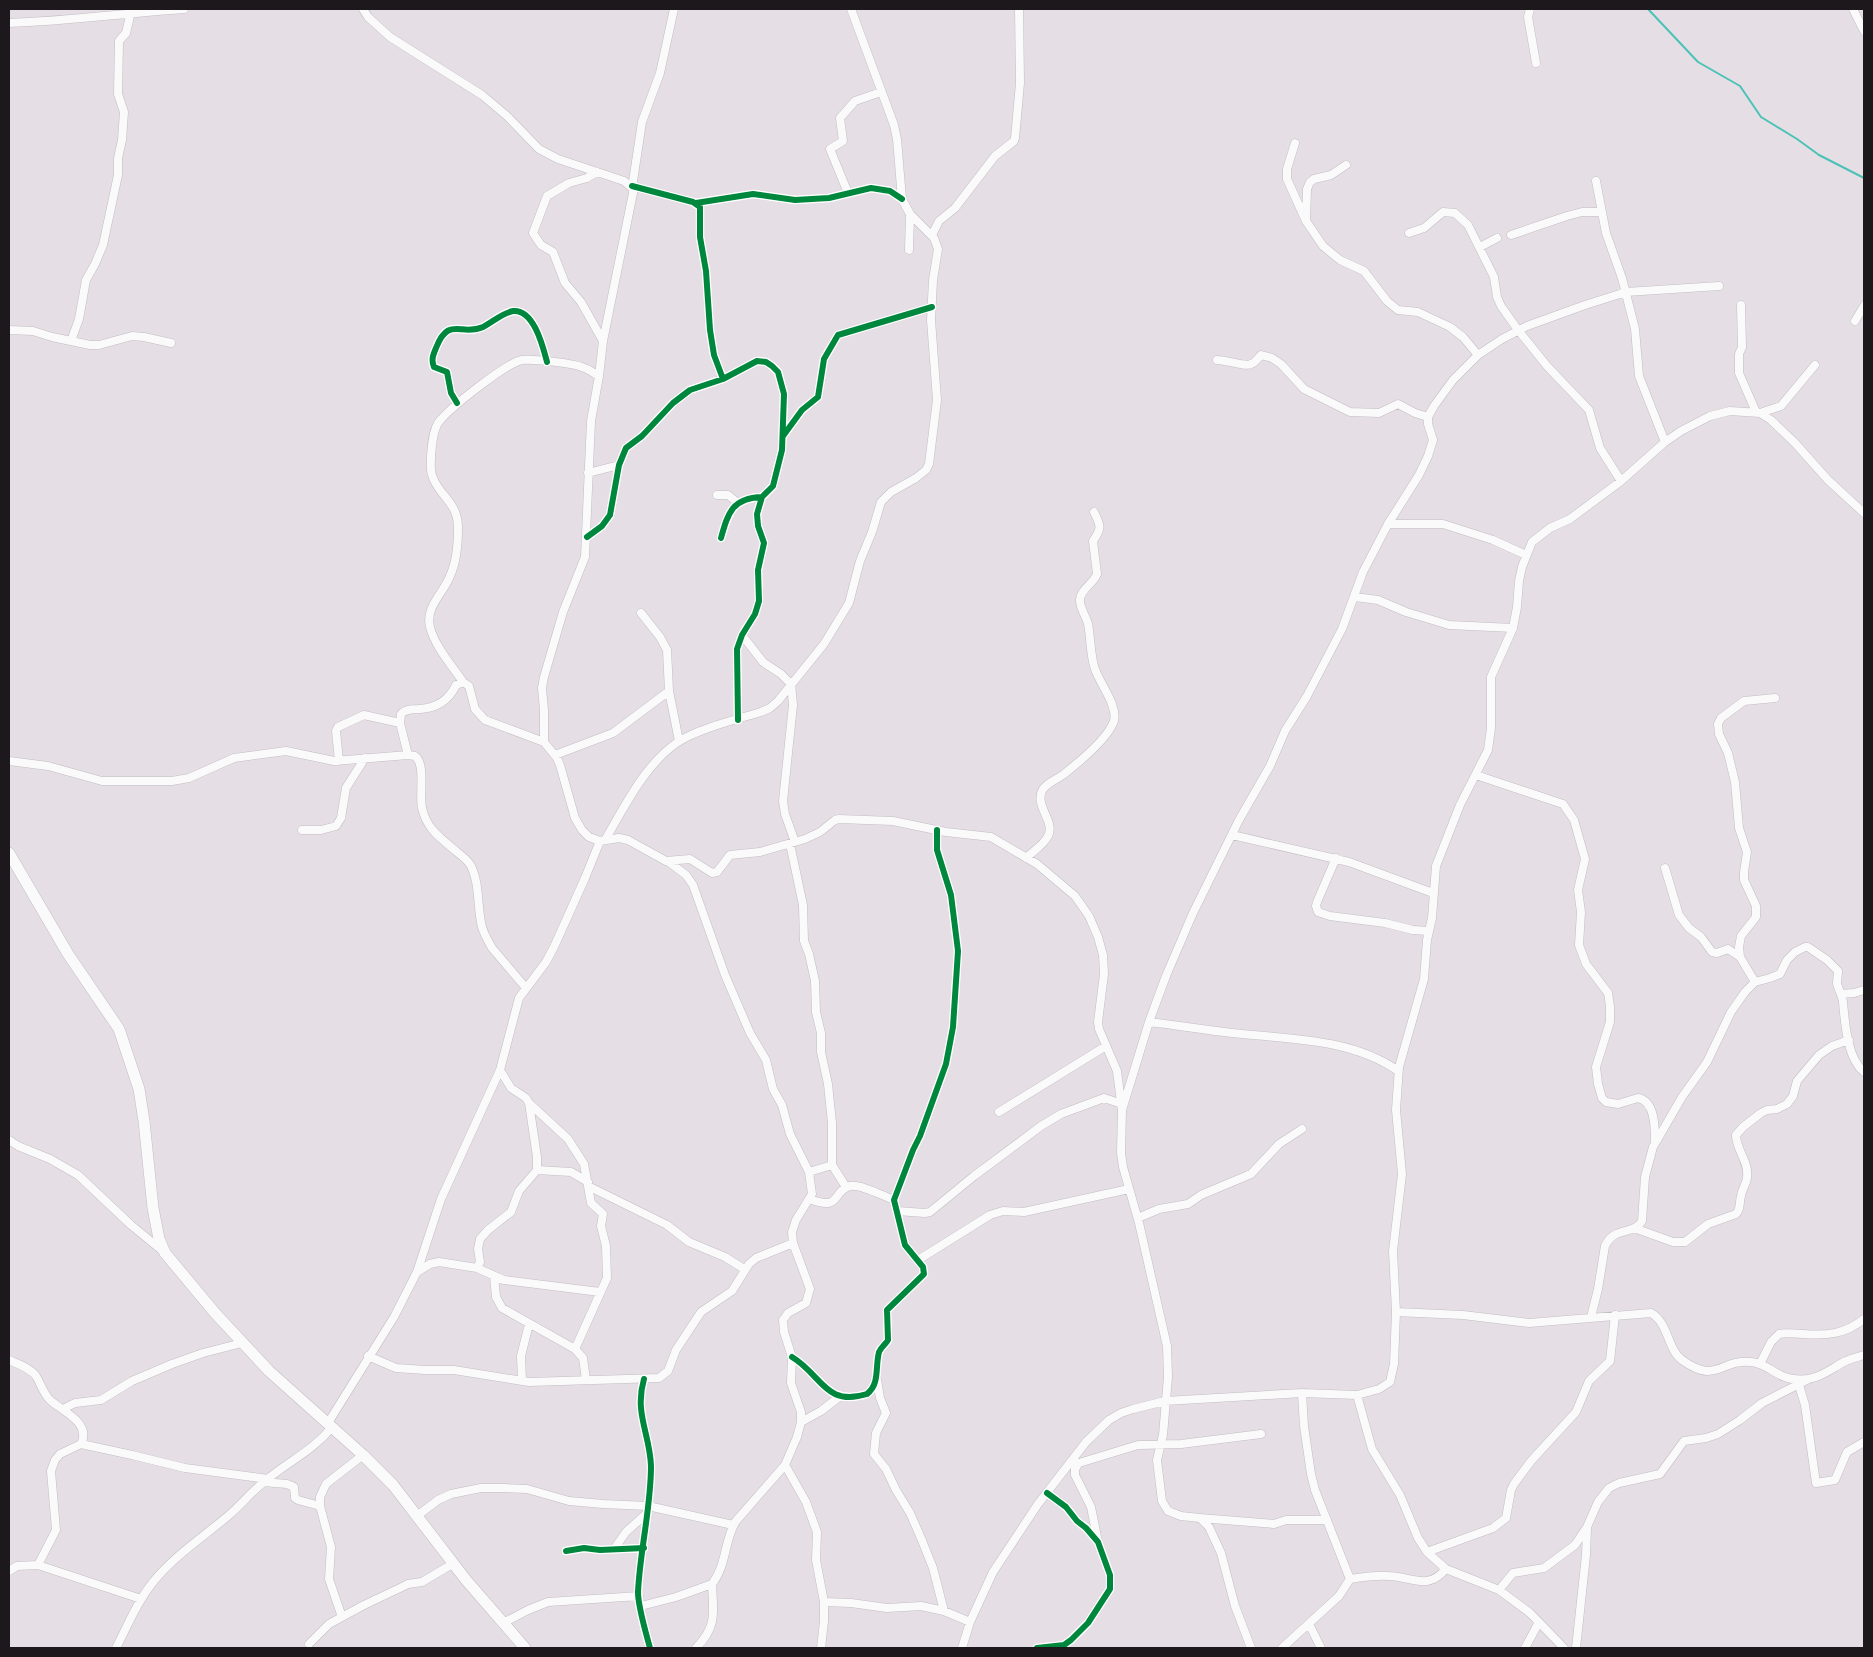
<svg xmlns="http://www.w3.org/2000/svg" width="1873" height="1657" viewBox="0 0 1873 1657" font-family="Barlow,sans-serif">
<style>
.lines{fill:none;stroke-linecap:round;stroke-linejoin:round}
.stream{stroke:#4bc2b6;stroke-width:2}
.street-casing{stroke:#c2bdc2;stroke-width:9}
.secondary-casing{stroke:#c2bdc2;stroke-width:12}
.street{stroke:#fbfafb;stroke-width:8}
.secondary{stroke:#fbfafb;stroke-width:11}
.cycleway-casing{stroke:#fff;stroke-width:9}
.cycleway{stroke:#00873e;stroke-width:6}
</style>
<rect width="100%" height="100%" fill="#e5dfe5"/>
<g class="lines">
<path class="stream" d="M 1648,9 L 1698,62 L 1740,86 L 1761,117 L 1797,139 L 1819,155 L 1864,178"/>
<defs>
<path id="street" d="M 363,9 L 368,17 L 390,37 L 482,95 L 507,116 L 539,149 L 558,159 L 624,181 L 632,188 L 633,193 L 603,341 L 599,376 L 591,421 L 585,557 L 563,612 L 544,677 L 542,688 L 544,710 L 544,742 L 557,758 L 560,765 L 575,818 L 582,830 L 589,837 L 600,841 L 619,838 L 628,840 L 666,861 L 690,859 L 712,873 L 717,872 L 730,855 L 760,852 L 805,839 L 820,832 L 835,820 L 839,819 L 893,821 L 946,832 L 991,837 L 1037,864 L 1075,896 L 1089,916 L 1098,937 L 1103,955 L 1104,974 L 1098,1022 L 1099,1029 L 1117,1071 L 1122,1110
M 1530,9 L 1528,17 L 1536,63
M 1853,9 L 1864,31
M 9,23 C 68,21 126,13 184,9
M 1295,143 L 1287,169 L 1287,179 L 1306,221 L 1323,246 L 1340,260 L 1364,271 L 1387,301 L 1398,310 L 1418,312 L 1450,327 L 1463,337 L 1478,355
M 597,172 L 587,178 L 569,183 L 547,196 L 533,233 L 541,245 L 553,252 L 565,283 L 581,302 L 603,341
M 1596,181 L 1606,233 L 1622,278 L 1635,329 L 1639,376 L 1665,442
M 632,186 L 693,202 L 700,207 L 700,237 L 706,271 L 710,330 L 714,355 L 723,379
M 632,188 L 642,122 L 660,73 L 674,9
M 848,193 L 830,149 L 843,141 L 840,118 L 855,101 L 881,92
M 696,203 L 753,194 L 795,200 L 829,198 L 871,188 L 890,191 L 902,199
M 1306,219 L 1307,189 L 1310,182 L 1314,179 L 1331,175 L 1346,165
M 1409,233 L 1424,228 L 1443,212 L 1455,213 L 1468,225 L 1494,277 L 1497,297 L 1501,306 L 1518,330 L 1547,366 L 1589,410 L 1600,448 L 1621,481
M 932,235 L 939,221 L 955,208 L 995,156 L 1014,141 L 1015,138 L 1020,83 L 1019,9
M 1511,235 L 1567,216 L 1582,212 L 1602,212
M 1480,247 L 1497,238
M 909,250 L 910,214
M 1741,305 L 1742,347 L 1739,354 L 1739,373 L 1756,412
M 1855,321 L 1864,306
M 9,330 L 33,331 L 52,337 L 90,345 L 99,345 L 132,336 L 144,337 L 171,343
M 71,341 L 79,319 L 86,280 L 95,264 L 103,245 L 118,175 L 118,158 L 122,140 L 124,112 L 118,94 L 119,41 L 126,33 L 131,12
M 1217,360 C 1225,360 1246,367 1251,364 C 1255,363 1258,358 1261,355 L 1272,358 L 1281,364 L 1304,389 L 1350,412 L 1379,413 L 1398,404 L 1415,413 L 1428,417
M 457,403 L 451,393 L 447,372 L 434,367 C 431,360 433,355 436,348 C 449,315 461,337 483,327 C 493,322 502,313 513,311 C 534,309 543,347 547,362
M 1760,413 L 1781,406 L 1815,365
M 783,436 L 802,410 L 818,397 L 824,359 L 838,335 L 932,307
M 588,473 L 619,465
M 717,495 L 728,495 L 738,503
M 1388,524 L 1443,524 L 1493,540 L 1526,555
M 587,537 L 602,526 L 610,515 L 619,465 L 626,448 L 642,436 L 673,403 L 690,390 L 723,379 L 757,361 L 766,362 L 772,366 L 778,372 L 784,394 L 782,450 L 773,486 L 762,497 L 757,514 L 758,526 L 764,543 L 758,570 L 759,601 L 755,614 L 742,635 L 737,649 L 738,720
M 721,538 C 728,513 732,498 762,497
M 1355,597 L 1378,600 L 1406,612 L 1449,625 L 1513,628
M 641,613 L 660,637 L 667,650 L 669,691 L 679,741
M 742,635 L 763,662 L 781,674 L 791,684 L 793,705 L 783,801 L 785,814 L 795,842
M 463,682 C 453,667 434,645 430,627 C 425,607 443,594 450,576 C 457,561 458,545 458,528 C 458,501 438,496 432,475 C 430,470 431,462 431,456 C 432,446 432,433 438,423 C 448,409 506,363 522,360 C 534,359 572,363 582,367 C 588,369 594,373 599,376
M 408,755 L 400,723 L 401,714 C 407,708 413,710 420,709 C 437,708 449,700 456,685 L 463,682 L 469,686 L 475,709 L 485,720 L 544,742
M 555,755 L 613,733 L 669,691
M 9,761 L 48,766 L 102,781 L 172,781 L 189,778 L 234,758 L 286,751 L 334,761 L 408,755 L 415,756 C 426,764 419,794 422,808 C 427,830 441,838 457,852 C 462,856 468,860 471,866 C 480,884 477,908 482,927 C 484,934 488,941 492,948 L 526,988
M 339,761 L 336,731 L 338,727 L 364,715 L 400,723
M 1476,775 L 1563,804 L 1574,820 L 1585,859 L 1578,890 L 1581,912 L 1579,945 L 1586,964 L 1608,993 L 1610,1006 L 1610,1022 L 1596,1067 L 1598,1084 L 1602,1098 L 1606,1102 L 1618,1104 L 1638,1098 C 1655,1101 1655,1127 1655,1141
M 302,830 L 321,830 L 336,826 L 341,818 L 346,788 L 365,758
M 1232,835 L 1349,862 L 1433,893
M 605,840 C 625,806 645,764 678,742 C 697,729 738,719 761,712 L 770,708 L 778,701 L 824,644 L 849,603 L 860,561 L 872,532 L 881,502 L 891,492 L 916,478 L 926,470 L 929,464 L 937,400 L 931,320 L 933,280 L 938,249 L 934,238 L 910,214 L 902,199 L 897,139 L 894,125 L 851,9
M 790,844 L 803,905 L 804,941 L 809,954 L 815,981 L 816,1012 L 821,1033 L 821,1052 L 828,1084 L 832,1123 L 832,1165 L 846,1187
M 1026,858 C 1033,851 1044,845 1048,836 C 1056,821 1033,805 1043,789 C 1048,782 1058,779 1064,774 C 1078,763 1108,738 1114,721 C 1118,706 1100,684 1095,669 C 1090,655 1091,639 1088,624 C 1086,616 1079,607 1080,599 C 1081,589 1094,583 1097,574 L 1093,541 C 1102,528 1101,526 1094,512
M 1336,858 L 1317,902 L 1316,906 L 1318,912 L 1330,916 L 1385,923 L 1413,930 L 1429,931
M 1665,868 L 1679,915 L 1689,928 L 1701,937 L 1712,952 L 1717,953 L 1728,949 L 1740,957
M 1755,982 L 1740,957 L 1739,947 L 1741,936 L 1756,917 L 1756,906 L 1744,880 L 1744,872 L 1747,852 L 1739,828 L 1735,782 L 1728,753 L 1719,734 L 1718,724 L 1721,718 L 1744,701 L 1775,698
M 1841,994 L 1854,993 L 1864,990
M 1149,1022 C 1177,1025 1204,1030 1232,1033 C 1287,1039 1352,1038 1398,1071
M 529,1103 L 568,1139 L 584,1164 L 591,1203 L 603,1214 L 601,1226 L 606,1246 L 607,1278 L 575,1349
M 999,1112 L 1106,1046
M 9,1140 L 18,1146 L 50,1159 L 78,1175 L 131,1225 L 164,1252
M 537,1170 L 571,1172 L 588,1182
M 809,1172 L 832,1165
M 588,1186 L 667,1225 L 689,1242 L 725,1257 L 744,1269
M 810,1199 C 842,1212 832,1190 850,1186 C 861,1184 883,1196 894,1200
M 897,1211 L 925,1213 L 930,1212 L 974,1176 L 1041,1126 L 1061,1114 L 1104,1098 L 1122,1104
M 1138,1218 L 1159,1209 L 1188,1204 L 1201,1195 L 1251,1174 L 1279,1144 L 1302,1129
M 1634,1228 L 1673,1242 L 1685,1242 L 1708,1224 L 1736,1214 C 1741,1209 1739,1203 1741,1196 C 1742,1189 1747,1183 1747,1177 C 1749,1161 1736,1150 1736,1135 L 1743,1127 L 1761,1113 L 1767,1110 L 1777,1109 L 1787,1104 L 1793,1096 L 1797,1081 L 1819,1055 L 1832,1046 L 1849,1040
M 918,1260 L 990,1215 L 1003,1211 L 1024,1212 L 1129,1189
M 477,1268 L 504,1280 L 600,1292
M 417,1272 L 430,1264 L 439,1262 L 477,1268 L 480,1262 L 478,1249 L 480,1239 L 488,1230 L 511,1212 L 519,1191 L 537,1170 L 537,1157 L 529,1103 L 526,1098 L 511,1088 L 500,1070
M 494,1276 L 496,1297 L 502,1308 L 575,1349 L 583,1358 L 586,1380
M 1396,1312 L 1463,1315 L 1529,1323 L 1651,1313 C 1669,1323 1667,1349 1682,1360 C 1717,1385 1720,1359 1751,1362 C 1765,1363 1773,1373 1785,1377 C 1792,1380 1805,1380 1812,1378 C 1824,1376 1835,1366 1846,1361 C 1852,1358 1858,1357 1864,1355
M 1591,1317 L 1598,1289 L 1605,1246 C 1614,1226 1633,1236 1642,1221 L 1645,1177 L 1653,1147 L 1682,1097 L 1707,1062 L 1731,1012 L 1745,992 L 1755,982 L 1770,978 L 1780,974 L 1787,960 L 1795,952 L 1805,947 L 1808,947 L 1827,960 L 1838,971 C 1838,976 1837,979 1837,983 C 1838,989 1842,995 1843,1002 C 1845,1023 1847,1058 1864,1072
M 368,1356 L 396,1368 L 425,1370 L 454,1370 L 529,1382 L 659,1378 L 668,1371 L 676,1350 L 701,1312 L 732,1291 L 749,1264 L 756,1258 L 793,1243
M 792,1357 C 822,1375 825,1407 867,1394 C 880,1384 875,1367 879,1352 C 881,1347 886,1344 888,1340 L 887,1310 L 924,1274 L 923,1267 L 905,1245 L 894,1200 L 913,1150 L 920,1136 L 946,1064 L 953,1027 L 958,951 L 951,895 L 937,850 L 937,830
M 9,1360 C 18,1364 30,1368 36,1376 C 41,1384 43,1393 50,1400 C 62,1411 92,1423 81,1444 L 60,1454 L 55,1460 L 51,1471 L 56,1530 L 38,1565
M 1760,1364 L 1771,1342 L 1779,1334 C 1787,1332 1795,1334 1803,1334 C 1827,1336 1845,1334 1864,1319
M 644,1379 C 634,1413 650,1434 651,1466 C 651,1508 640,1550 638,1592 C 638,1607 646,1633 650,1648
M 877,1380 L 880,1398 L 886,1413 L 876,1433 L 874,1454 L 886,1469 L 896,1490 L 910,1513 L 921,1538 L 933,1568 L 944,1611
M 522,1381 L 521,1356 L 529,1324
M 1799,1385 L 1805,1405 L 1816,1483 L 1835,1480 L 1847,1452 L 1864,1442
M 1357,1395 L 1372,1449 L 1400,1495 L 1418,1538 L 1427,1552 L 1446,1569 L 1499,1590 L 1530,1613 L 1564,1648
M 63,1409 L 75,1403 L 101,1400 L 132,1381 L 172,1364 L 203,1353 L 242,1343
M 801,1422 L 821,1411 L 839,1397
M 328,1423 L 394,1317 L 417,1272 L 441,1199 L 500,1070 L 519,998 L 546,962 L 554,947 L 585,878 L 600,841
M 81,1444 L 132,1455 L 185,1468 L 268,1479
M 785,1465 L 806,1502 L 817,1532 L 816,1560 L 824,1602 L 824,1621 L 821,1648
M 263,1482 L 287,1484 L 294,1487 L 295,1498 L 298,1500 L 320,1506
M 417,1516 L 438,1500 L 451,1494 L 481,1488 L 504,1488 L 527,1489 L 569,1501 L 603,1504 L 648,1506 L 733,1525
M 1200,1518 L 1274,1524 L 1286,1520 L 1327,1520
M 1098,1542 L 1091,1507 L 1075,1475 L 1075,1469 L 1079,1463 L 1138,1445 L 1181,1444 L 1261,1434
M 614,1549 L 626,1532 L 646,1514
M 566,1551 L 584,1548 L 600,1550 L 644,1548
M 1427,1552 L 1493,1528 L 1506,1518 L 1511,1490 L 1514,1484 L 1531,1461 L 1576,1412 L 1589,1381 L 1610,1361 L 1615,1315
M 9,1571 L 17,1566 L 38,1565 L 141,1599
M 1350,1579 C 1363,1577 1375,1575 1389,1576 C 1413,1577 1427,1591 1446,1569
M 1499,1590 L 1513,1573 L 1544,1568 L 1575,1545 L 1587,1527 L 1598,1502 L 1609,1488 L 1619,1483 L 1660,1474 L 1684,1441 L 1706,1438 L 1718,1434 L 1740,1420 L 1762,1403 L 1809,1379
M 824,1602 L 851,1603 L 887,1608 L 921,1606 L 944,1611 L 970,1622
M 641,1606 L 676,1597 L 712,1584 C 727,1565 724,1540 736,1521 L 785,1465 L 797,1437 L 801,1422 L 801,1412 L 791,1383 L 792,1357 L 784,1332 L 783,1320 L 788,1313 L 806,1303 L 810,1289 L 793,1243 L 792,1232 L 796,1220 L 812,1194 L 809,1172 L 790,1134 L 782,1105 L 773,1089 L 766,1060 L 750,1033 L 725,975 L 693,885 L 686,875 L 669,862
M 342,1617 L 329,1579 L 331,1547 L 320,1506 L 320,1497 L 326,1484 L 363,1455
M 503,1623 L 528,1610 L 548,1602 L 639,1596
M 1309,1624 L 1321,1648
M 309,1644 L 329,1624 L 364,1605 L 400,1588 L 408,1584 L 422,1582 L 454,1563
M 116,1648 C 128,1625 137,1602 153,1582 C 174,1556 203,1537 228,1516 C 241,1505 251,1492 264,1482 C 288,1461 312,1452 332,1427
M 696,1648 C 718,1626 713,1611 712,1584
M 962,1648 L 970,1622 L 993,1572 L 1038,1504 L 1086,1442 L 1109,1420 L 1121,1413 L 1133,1409 L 1165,1401 L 1302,1393 L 1357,1395 L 1379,1389 L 1390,1382 L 1394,1364 L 1396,1312 L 1393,1251 L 1402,1174 L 1396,1110 L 1399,1067 L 1424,979 L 1427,940 L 1432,918 L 1436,866 L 1460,805 L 1488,750 L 1491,728 L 1491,677 L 1513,628 L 1517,607 L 1519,581 L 1522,567 L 1532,542 L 1550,528 L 1570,519 L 1621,481 L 1665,442 L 1681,431 L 1710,416 L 1730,411 L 1760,413 L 1771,420 L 1795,443 L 1828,480 L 1864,513
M 1037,1648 L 1064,1645 L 1071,1640 L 1088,1623 L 1110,1589 L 1110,1575 L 1098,1542 L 1086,1528 L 1077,1521 L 1066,1507 L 1047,1493
M 1251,1648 L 1235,1606 L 1221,1553 L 1209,1527 L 1200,1518 L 1181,1516 L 1168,1511 L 1162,1501 L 1157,1460 L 1163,1435 L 1168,1377 L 1167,1346 L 1139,1223 L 1123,1167 L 1121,1153 L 1122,1110 L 1149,1022 L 1166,976 L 1193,913 L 1239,820 L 1270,766 L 1285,731 L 1307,696 L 1342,629 L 1363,572 L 1388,524 L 1419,475 L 1428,456 L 1433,440 L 1428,424 L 1428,417 L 1434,406 L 1453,380 L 1478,355 L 1502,339 L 1527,326 L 1585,305 L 1626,292 L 1719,286
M 1282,1648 L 1339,1596 L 1350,1579 L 1315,1490 L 1311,1474 L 1304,1426 L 1302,1393
M 1525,1648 L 1539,1622
M 1576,1648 L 1586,1555 L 1587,1528"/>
<path id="secondary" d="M 9,853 L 68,954 L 119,1029 L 139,1089 L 144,1121 L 153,1208 L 159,1239 L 165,1253 L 215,1313 L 269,1371 L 363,1455 L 393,1485 L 466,1580 L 525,1648"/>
</defs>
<use href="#street" class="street-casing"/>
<use href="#secondary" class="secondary-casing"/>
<use href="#street" class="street"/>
<use href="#secondary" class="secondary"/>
<defs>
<path id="cycleway" d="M 632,186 L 693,202 L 700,207 L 700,237 L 706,271 L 710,330 L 714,355 L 723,379
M 696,203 L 753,194 L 795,200 L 829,198 L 871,188 L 890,191 L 902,199
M 457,403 L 451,393 L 447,372 L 434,367 C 431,360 433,355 436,348 C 449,315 461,337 483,327 C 493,322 502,313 513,311 C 534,309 543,347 547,362
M 783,436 L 802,410 L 818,397 L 824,359 L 838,335 L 932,307
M 587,537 L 602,526 L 610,515 L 619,465 L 626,448 L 642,436 L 673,403 L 690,390 L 723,379 L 757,361 L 766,362 L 772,366 L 778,372 L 784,394 L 782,450 L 773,486 L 762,497 L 757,514 L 758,526 L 764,543 L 758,570 L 759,601 L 755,614 L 742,635 L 737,649 L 738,720
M 721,538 C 728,513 732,498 762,497
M 792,1357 C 822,1375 825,1407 867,1394 C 880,1384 875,1367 879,1352 C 881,1347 886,1344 888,1340 L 887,1310 L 924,1274 L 923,1267 L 905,1245 L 894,1200 L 913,1150 L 920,1136 L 946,1064 L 953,1027 L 958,951 L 951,895 L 937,850 L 937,830
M 644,1379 C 634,1413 650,1434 651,1466 C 651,1508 640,1550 638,1592 C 638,1607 646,1633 650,1648
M 566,1551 L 584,1548 L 600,1550 L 644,1548
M 1037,1648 L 1064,1645 L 1071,1640 L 1088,1623 L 1110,1589 L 1110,1575 L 1098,1542 L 1086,1528 L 1077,1521 L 1066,1507 L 1047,1493"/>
</defs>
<use href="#cycleway" class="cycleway-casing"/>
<use href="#cycleway" class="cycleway"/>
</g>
<rect width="1873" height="1657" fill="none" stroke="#1c181c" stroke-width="20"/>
</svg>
